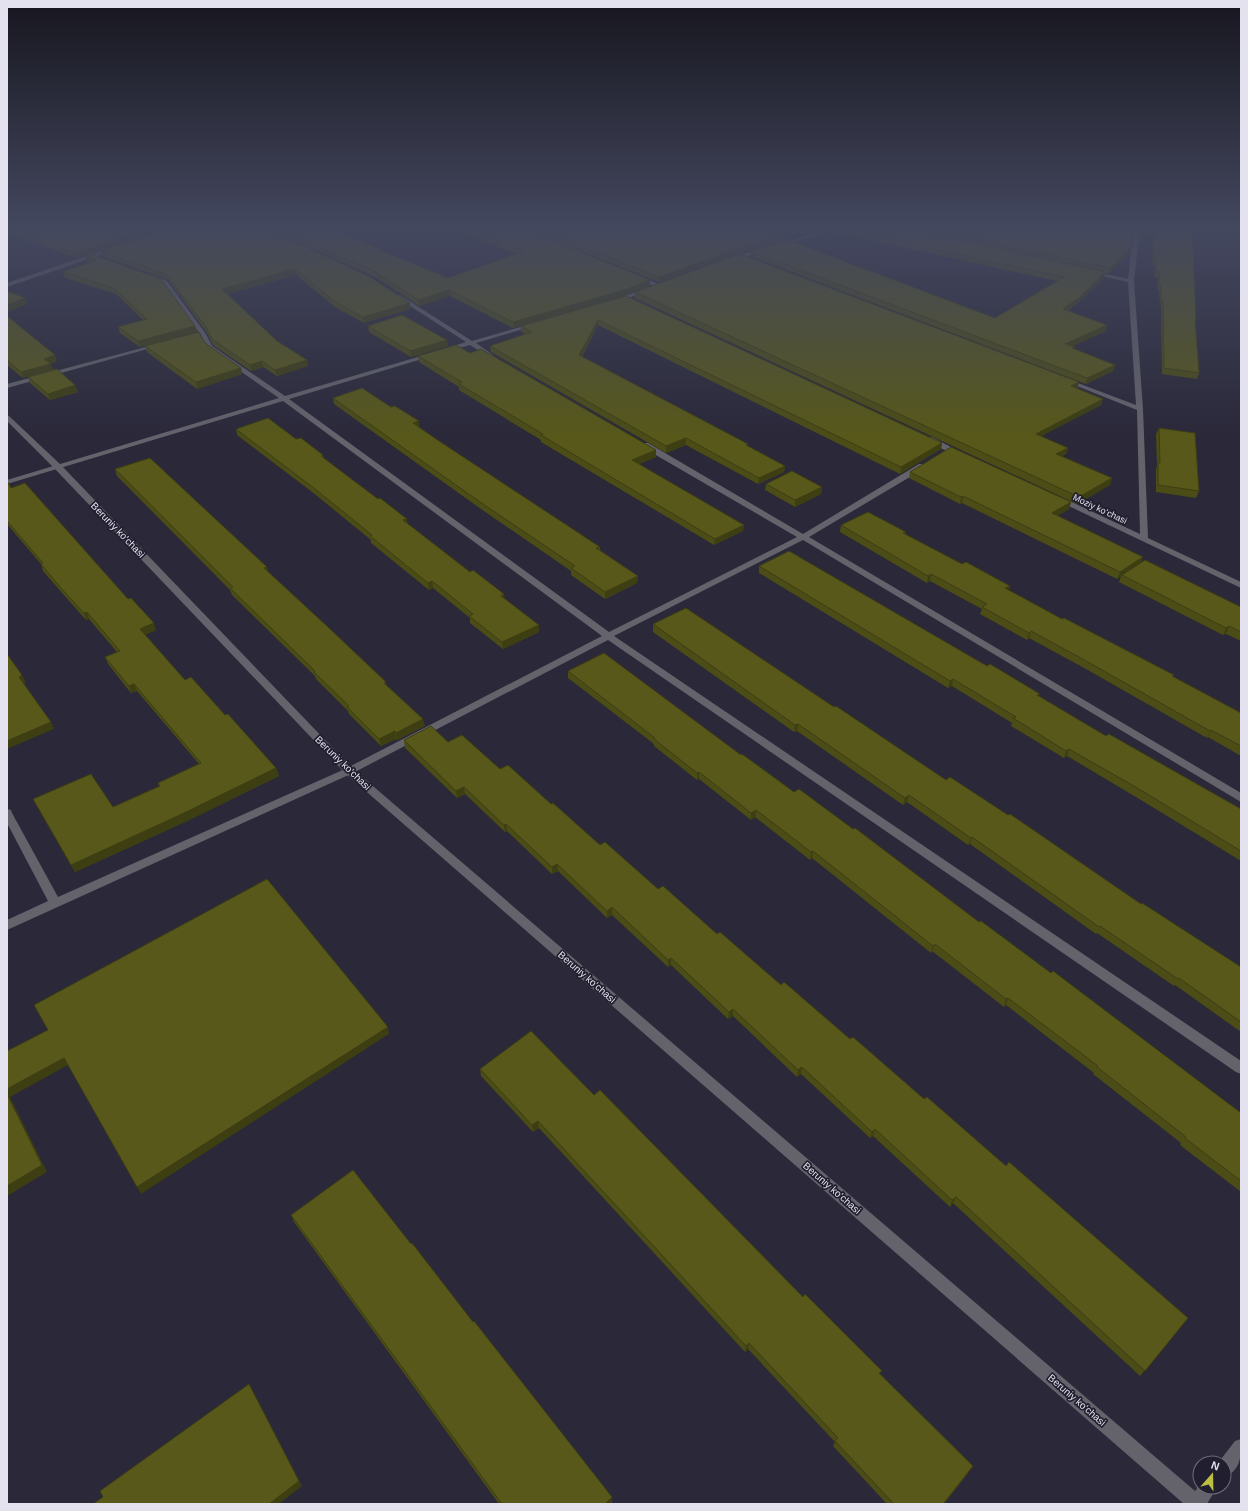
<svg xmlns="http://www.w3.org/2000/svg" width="1248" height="1511" viewBox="0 0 1248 1511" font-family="Arial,sans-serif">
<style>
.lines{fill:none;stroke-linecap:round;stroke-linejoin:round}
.minor{fill:#64636c;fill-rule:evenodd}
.tertiary{fill:#64636c;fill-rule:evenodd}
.wall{fill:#4b4c16}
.shaded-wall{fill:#3d3e12}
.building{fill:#575819;stroke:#3d3e12}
.labels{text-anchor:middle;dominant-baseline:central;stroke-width:3.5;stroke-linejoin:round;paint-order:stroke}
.far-street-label{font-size:9px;fill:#e4e2ee;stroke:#211e2f}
.street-label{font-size:10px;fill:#e4e2ee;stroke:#211e2f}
</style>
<rect width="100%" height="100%" fill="#2a2839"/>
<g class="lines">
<path class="minor" d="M 835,227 L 842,227 L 781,246 L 776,245 Z
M 1134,227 L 1140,227 L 1134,281 L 1143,409 L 1148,538 L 1241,582 L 1241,588 L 1054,499 L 1055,497 L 1061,497 L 1140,534 L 1137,410 L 1062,380 L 1067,379 L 1136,405 L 1128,282 L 1089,273 L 1092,271 L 1128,279 Z
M 113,247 L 116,249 L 115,250 L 7,287 L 7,283 Z
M 762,248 L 765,250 L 764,251 L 731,261 L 728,259 Z
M 150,274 L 167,281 L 206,334 L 212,346 L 285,396 L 428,354 L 432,354 L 432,356 L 289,399 L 609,632 L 797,537 L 642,447 L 642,443 L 648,443 L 803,534 L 919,464 L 925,464 L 925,468 L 809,537 L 1241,793 L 1241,802 L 803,540 L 614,636 L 1241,1061 L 1241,1074 L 1236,1072 L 608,640 L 353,773 L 7,930 L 7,920 L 48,901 L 7,823 L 7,809 L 11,810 L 12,813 L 58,897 L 345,769 L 602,636 L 283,401 L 7,484 L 7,480 L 279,398 L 207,348 L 200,334 L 163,283 L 148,277 L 148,275 Z
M 637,275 L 661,285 L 662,286 L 657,287 L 635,278 L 634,277 Z
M 647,288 L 650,290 L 649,291 L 619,301 L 614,300 Z
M 396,295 L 400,295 L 472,341 L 534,323 L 537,325 L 476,343 L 493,355 L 493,357 L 489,357 L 470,345 L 446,352 L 444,351 L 444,349 L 466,342 L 396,297 Z
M 157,344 L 162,345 L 7,388 L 7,384 Z
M 926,437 L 932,437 L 964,454 L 963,456 L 957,456 L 926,441 Z"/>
<path class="tertiary" d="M 7,415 L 9,416 L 61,465 L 353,769 L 1195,1491 L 1200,1485 L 1200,1487 L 1217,1487 L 1207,1504 L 1184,1504 L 345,773 L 55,469 L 7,421 Z
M 1241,1439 C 1241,1455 1242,1470 1224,1477 L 1224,1463 L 1218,1463 L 1235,1441 Z"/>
</g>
<path class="wall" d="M 7,227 L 263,227 L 410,303 L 410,309 L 364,323 L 335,307 L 296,275 L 227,294 L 277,341 L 308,366 L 277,376 L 263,367 L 251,371 L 213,345 L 207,333 L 168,280 L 102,256 L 101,251 L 150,234 L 77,258 L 7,233 Z
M 265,227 L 332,227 L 333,228 L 381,251 L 448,278 L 517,254 L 447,227 L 519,227 L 650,286 L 624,296 L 513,328 L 450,296 L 419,306 L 377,278 Z
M 520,227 L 789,227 L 785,240 L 737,254 L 659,282 Z
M 809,227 L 1133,227 L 1130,253 L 1109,273 L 1105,273 L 1104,278 L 1077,304 L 1068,310 L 1106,331 L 1072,346 L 1075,347 L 1074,349 L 1115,365 L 1113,371 L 1086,384 L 750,256 L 750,251 L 995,318 L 1057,281 L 833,232 L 834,227 L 821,229 Z
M 1140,227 L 1192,227 L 1196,320 L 1195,323 L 1199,373 L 1197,379 L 1162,374 L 1161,305 L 1160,306 L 1159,290 L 1157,290 L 1158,278 L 1154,277 L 1155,266 L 1152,265 L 1153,230 L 1139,244 Z
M 91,254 L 195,326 L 197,332 L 140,347 L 120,333 L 118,327 L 143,320 L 116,294 L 65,278 L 63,272 L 89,262 L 87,262 L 85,256 Z
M 635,292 L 1079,382 L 1077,388 L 1101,405 L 1041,436 L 1068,448 L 1066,454 L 1062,456 L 1112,478 L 1110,485 L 1077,504 L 635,298 Z
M 626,296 L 942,443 L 941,449 L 900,474 L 598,325 L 582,357 L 748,444 L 748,446 L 785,466 L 784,472 L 758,484 L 686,445 L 666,453 L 491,352 L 490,346 L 525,334 L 521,332 L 521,326 Z
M 7,316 L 57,361 L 50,364 L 23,378 L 7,365 Z
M 368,326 L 447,340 L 448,346 L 411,357 L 369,332 Z
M 205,343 L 241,368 L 242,374 L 197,389 L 147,352 L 145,346 Z
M 470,353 L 656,450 L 656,457 L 639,464 L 744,525 L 743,531 L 714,545 L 541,442 L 541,440 L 459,390 L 459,387 L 419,362 L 418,356 Z
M 28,377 L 75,385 L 78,392 L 50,400 L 30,383 Z
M 333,398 L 419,427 L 439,441 L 600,547 L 600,550 L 638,576 L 637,583 L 605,599 L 571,575 L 571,571 L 481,509 L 334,404 Z
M 1159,428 L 1199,491 L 1196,498 L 1156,492 L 1156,469 L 1157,465 L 1156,434 Z
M 236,429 L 296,439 L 323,455 L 324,458 L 408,524 L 539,625 L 539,632 L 503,649 L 470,623 L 470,618 L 433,588 L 429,590 L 371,543 L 371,540 L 316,495 L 237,435 Z
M 115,469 L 267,567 L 268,572 L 386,682 L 386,685 L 425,726 L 397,740 L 396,739 L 381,746 L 349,714 L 348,711 L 316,679 L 315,676 L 232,595 L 230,590 L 117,476 Z
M 910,472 L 1071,502 L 1069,509 L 1057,516 L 1141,563 L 1241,607 L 1241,641 L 1226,634 L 1223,635 L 1119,582 L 1121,576 L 1117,579 L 962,503 L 960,504 L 909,478 Z
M 7,481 L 11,488 L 128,599 L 156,630 L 145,635 L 185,680 L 225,715 L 276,768 L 279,776 L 185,822 L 75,872 L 37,806 L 33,799 L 113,807 L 159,786 L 158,783 L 199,764 L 137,691 L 131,693 L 108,664 L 105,657 L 117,652 L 89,619 L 86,620 L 63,594 L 43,571 L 41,564 L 7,524 Z
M 766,484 L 822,487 L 821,494 L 795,507 L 765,490 Z
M 841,525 L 906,532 L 905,534 L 962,564 L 1010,586 L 1008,590 L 1062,619 L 1174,675 L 1173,677 L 1241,713 L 1241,756 L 1208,737 L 1207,738 L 1086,669 L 1029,638 L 1027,640 L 980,614 L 982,609 L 930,581 L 927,583 L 840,532 Z
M 759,566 L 1039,696 L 1106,736 L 1241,809 L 1241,861 L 1136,797 L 1067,756 L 1064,758 L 1011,726 L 1012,723 L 952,686 L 948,688 L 759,573 Z
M 653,624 L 834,707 L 946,780 L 1241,967 L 1241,1032 L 1175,985 L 1174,986 L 1097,933 L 1096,934 L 970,844 L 968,845 L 907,802 L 903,805 L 797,731 L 794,732 L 653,632 Z
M 568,671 L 741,755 L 979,922 L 1241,1113 L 1241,1192 L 1180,1145 L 1181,1143 L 1093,1074 L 1094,1073 L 1006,1005 L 1004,1007 L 932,951 L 931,953 L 812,858 L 810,860 L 755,817 L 751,820 L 699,779 L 697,780 L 654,746 L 654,744 L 568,678 Z
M 404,740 L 448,742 L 500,769 L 551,804 L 600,845 L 717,934 L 924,1099 L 1006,1166 L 1188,1318 L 1140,1376 L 953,1203 L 950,1207 L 873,1136 L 870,1138 L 801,1074 L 797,1077 L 733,1016 L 728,1019 L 671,965 L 668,967 L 612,915 L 607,918 L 558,871 L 552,874 L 507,831 L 505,832 L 465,794 L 457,798 L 405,748 Z
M 480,1069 L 594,1095 L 803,1297 L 880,1374 L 969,1472 L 944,1504 L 887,1504 L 833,1446 L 835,1442 L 748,1349 L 745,1352 L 539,1128 L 533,1132 L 481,1076 Z
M 291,1215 L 411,1244 L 612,1497 L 612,1502 L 610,1504 L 499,1504 L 294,1222 Z"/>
<path class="shaded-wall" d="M 154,227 L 171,227 L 77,258 L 75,253 Z
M 788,227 L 789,227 L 785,240 L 737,254 L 659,282 L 659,277 Z
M 822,227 L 835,227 L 821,229 Z
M 1152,227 L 1154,227 L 1153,230 L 1139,244 L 1141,238 Z
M 1131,247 L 1130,253 L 1109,273 L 1110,268 Z
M 295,269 L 296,275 L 224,295 L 222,289 Z
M 1105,272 L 1104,278 L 1077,304 L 1061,314 L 1063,309 Z
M 650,280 L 650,286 L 624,296 L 513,328 L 513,322 Z
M 449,290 L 450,296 L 419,306 L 418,300 Z
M 25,298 L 27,304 L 7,312 L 7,305 Z
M 1161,300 L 1163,300 L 1161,305 L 1160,306 Z
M 410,303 L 410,309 L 364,323 L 363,317 Z
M 598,320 L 598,325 L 579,361 L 579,355 Z
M 1107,325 L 1106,331 L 1064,350 L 1065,344 Z
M 195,326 L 197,332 L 140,347 L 138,341 Z
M 447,340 L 448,346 L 411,357 L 410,351 Z
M 55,355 L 57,361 L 46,365 L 44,359 Z
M 307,360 L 308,366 L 277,376 L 275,370 Z
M 262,361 L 263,367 L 251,371 L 250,365 Z
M 51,364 L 53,370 L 23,378 L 21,372 Z
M 1115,365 L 1113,371 L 1086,384 L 1087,378 Z
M 241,368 L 242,374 L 197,389 L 196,382 Z
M 1079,382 L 1077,389 L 1071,386 Z
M 75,385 L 78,392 L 50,400 L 48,394 Z
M 1103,399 L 1101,405 L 1034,440 L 1036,434 Z
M 419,421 L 419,428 L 413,423 Z
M 686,438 L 686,445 L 666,453 L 666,446 Z
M 942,443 L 941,449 L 900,474 L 901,467 Z
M 1068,448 L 1066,454 L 1054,460 L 1056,454 Z
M 656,450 L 656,457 L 632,467 L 632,460 Z
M 785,466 L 784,472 L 758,484 L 759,478 Z
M 1112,478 L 1110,485 L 1077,504 L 1079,497 Z
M 822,487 L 821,494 L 795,507 L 795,500 Z
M 963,496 L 962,503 L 960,504 L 961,497 Z
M 1071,502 L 1069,509 L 1050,520 L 1052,513 Z
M 407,519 L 408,525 L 403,520 Z
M 744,525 L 743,531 L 714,545 L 715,539 Z
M 1143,557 L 1141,564 L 1122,575 L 1121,576 L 1117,579 L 1120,572 Z
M 267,567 L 269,574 L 264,568 Z
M 931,574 L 930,581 L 927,583 L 928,576 Z
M 638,576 L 637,583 L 605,599 L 605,592 Z
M 432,581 L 433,588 L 429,590 L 428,583 Z
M 1010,586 L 1008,593 L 1005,588 Z
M 504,594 L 505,601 L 501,596 Z
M 87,612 L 89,619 L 86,620 L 84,613 Z
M 154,623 L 156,630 L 142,636 L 140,629 Z
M 539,625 L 539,632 L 503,649 L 502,642 Z
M 1229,626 L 1226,634 L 1223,635 L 1226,628 Z
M 1031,631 L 1029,638 L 1027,640 L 1029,633 Z
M 22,675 L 26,683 L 22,684 L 19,677 Z
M 953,679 L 952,686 L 948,688 L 950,681 Z
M 134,684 L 137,691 L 131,693 L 129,686 Z
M 423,719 L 425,726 L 397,740 L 396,733 Z
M 51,722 L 54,729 L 7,749 L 7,741 Z
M 798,724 L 797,731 L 794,732 L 795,725 Z
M 1211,730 L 1208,737 L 1207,738 L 1210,731 Z
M 395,731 L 396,739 L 381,746 L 379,739 Z
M 1069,749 L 1067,756 L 1064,758 L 1066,751 Z
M 276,768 L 279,776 L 185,822 L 75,872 L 71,865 Z
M 699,772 L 699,779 L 697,780 L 697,773 Z
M 464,787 L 465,794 L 457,798 L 456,791 Z
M 909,795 L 907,802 L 903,805 L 905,798 Z
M 756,810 L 755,817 L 751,820 L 751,813 Z
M 506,824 L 507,831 L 505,832 L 504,825 Z
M 972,837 L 970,844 L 968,845 L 971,838 Z
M 813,851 L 812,858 L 810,860 L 811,852 Z
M 557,864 L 558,871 L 552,874 L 552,867 Z
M 612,907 L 612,915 L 607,918 L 607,911 Z
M 935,944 L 932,951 L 931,953 L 933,946 Z
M 671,958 L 671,965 L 668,967 L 668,960 Z
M 1008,998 L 1006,1005 L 1004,1007 L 1006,999 Z
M 733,1009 L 733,1016 L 728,1019 L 729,1012 Z
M 388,1027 L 389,1034 L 141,1194 L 137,1187 Z
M 64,1058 L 68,1065 L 10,1097 L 47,1172 L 7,1196 L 7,1089 Z
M 802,1067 L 801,1074 L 797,1077 L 798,1070 Z
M 538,1121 L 539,1128 L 533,1132 L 532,1125 Z
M 875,1129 L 873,1136 L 870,1138 L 872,1132 Z
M 956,1197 L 953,1203 L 950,1207 L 952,1200 Z
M 749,1343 L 748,1349 L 745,1352 L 746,1346 Z
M 249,1384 L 302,1486 L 279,1504 L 269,1504 Z
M 973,1466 L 944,1504 L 943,1504 Z
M 612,1497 L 612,1502 L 610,1504 L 605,1504 Z"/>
<path class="building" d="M 7,227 L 154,227 L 75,253 L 7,229 Z
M 171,227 L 263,227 L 370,277 L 410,303 L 363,317 L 334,301 L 295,269 L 222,289 L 277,341 L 307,360 L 275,370 L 262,361 L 250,365 L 212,339 L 206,327 L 166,274 L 101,251 Z
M 275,227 L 329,227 L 380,249 L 377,249 L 448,278 L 525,251 L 460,227 L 519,227 L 650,280 L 624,290 L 513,322 L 449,290 L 418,300 L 376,272 Z
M 533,227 L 788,227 L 785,234 L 738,248 L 659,277 Z
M 834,227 L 898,227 L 1105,272 L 1079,298 L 1063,309 L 1107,325 L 1065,344 L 1075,347 L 1072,348 L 1115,365 L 1087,378 L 750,251 L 788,240 L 995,318 L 1064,277 Z
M 921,227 L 1133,227 L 1131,247 L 1110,268 Z
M 1142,227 L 1152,227 L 1141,238 Z
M 1154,227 L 1192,227 L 1196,320 L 1195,319 L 1199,373 L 1164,368 L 1163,300 L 1161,300 L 1161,285 L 1159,284 L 1160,272 L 1156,272 L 1156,260 L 1154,260 Z
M 91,254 L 161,279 L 195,326 L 138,341 L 118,327 L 147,319 L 114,288 L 63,272 L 96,260 L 85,256 Z
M 740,254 L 1079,382 L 1071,386 L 1103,399 L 1036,434 L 1068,448 L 1056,454 L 1112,478 L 1079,497 L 635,292 Z
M 7,291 L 25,298 L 7,305 Z
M 626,296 L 942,443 L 901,467 L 598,320 L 579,355 L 748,444 L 746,445 L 785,466 L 759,478 L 686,438 L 666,446 L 490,346 L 532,332 L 521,326 Z
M 402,315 L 447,340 L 410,351 L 368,326 Z
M 7,316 L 55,355 L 44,359 L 51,364 L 21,372 L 7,360 Z
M 199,332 L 205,343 L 241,368 L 196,382 L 145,346 Z
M 456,345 L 470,353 L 481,349 L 656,450 L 632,460 L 744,525 L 715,539 L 541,435 L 543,434 L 459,384 L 462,382 L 418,356 Z
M 57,369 L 75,385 L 48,394 L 28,377 Z
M 362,388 L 391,407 L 395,406 L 419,421 L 413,423 L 439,441 L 600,547 L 596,548 L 638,576 L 605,592 L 571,568 L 575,566 L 480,502 L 333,398 Z
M 268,418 L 296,439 L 301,438 L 323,455 L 321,456 L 378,499 L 380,498 L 407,519 L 403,520 L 470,572 L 473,570 L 504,594 L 501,596 L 539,625 L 502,642 L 469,616 L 473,614 L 432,581 L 428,583 L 370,536 L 372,535 L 315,489 L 236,429 Z
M 1159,428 L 1195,433 L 1199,491 L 1158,485 L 1158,462 L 1160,463 Z
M 951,447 L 1071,502 L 1052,513 L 1143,557 L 1120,572 L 963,496 L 961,497 L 910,472 Z
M 150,458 L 267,567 L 264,568 L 329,628 L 386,682 L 384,683 L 423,719 L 396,733 L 395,731 L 379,739 L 347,707 L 349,706 L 314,672 L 315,671 L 230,588 L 233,587 L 115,469 Z
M 792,471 L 822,487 L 795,500 L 766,484 Z
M 7,481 L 11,488 L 25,483 L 128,599 L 131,598 L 154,623 L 140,629 L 185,680 L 191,677 L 225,715 L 228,714 L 276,768 L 182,814 L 71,865 L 33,799 L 91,774 L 113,807 L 160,786 L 158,783 L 201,763 L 134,684 L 129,686 L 105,657 L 120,651 L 87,612 L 84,613 L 60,587 L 41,564 L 43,563 L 7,521 Z
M 868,512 L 906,532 L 903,533 L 962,564 L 966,562 L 1010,586 L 1005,588 L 1062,619 L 1064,618 L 1174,675 L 1172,676 L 1241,713 L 1241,746 L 1211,730 L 1210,731 L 1088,662 L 1031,631 L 1029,633 L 982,607 L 987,604 L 931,574 L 928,576 L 841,525 Z
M 789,551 L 987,666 L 990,664 L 1040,694 L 1037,695 L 1106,736 L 1109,734 L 1241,809 L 1241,851 L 1139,789 L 1069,749 L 1066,751 L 1013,718 L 1016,717 L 953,679 L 950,681 L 759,566 Z
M 1145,560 L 1241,607 L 1241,632 L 1229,626 L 1226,628 L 1122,575 Z
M 686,608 L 834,707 L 836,706 L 946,780 L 950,777 L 1008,815 L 1010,814 L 1141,904 L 1142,903 L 1241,967 L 1241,1022 L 1179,978 L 1178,979 L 1100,926 L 1099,927 L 972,837 L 971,838 L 909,795 L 905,798 L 798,724 L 795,725 L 653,624 Z
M 604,653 L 741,755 L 742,754 L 794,792 L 799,789 L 853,829 L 855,828 L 979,922 L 981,921 L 1051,973 L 1053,971 L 1241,1113 L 1241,1181 L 1185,1138 L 1186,1137 L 1097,1067 L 1098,1066 L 1008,998 L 1006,999 L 935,944 L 933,946 L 813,851 L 811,852 L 756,810 L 751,813 L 699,772 L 697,773 L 654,739 L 655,738 L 568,671 Z
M 7,654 L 22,675 L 19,677 L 51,722 L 7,741 Z
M 431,726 L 448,742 L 462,735 L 500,769 L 508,765 L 551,804 L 553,803 L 600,845 L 605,842 L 658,889 L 663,886 L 717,934 L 720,932 L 781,985 L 784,982 L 850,1039 L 853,1037 L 924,1099 L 927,1097 L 1006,1166 L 1009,1162 L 1188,1318 L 1145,1371 L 956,1197 L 952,1200 L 875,1129 L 872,1132 L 802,1067 L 798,1070 L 733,1009 L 729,1012 L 671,958 L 668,960 L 612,907 L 607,911 L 557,864 L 552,867 L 506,824 L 504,825 L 464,787 L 456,791 L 404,740 Z
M 267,879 L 388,1027 L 137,1187 L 64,1058 L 7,1089 L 7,1051 L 48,1030 L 34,1005 Z
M 531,1031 L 594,1095 L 600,1090 L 803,1297 L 805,1294 L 882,1371 L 879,1373 L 973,1466 L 943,1504 L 894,1504 L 835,1441 L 838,1438 L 749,1343 L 746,1346 L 538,1121 L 532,1125 L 480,1069 Z
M 7,1094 L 42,1165 L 7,1186 Z
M 353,1170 L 411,1244 L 412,1243 L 473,1322 L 474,1321 L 612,1497 L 605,1504 L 502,1504 L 291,1215 Z
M 249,1384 L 299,1481 L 269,1504 L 93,1504 L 103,1497 L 100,1491 Z"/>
<linearGradient id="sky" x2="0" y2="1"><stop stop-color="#17161f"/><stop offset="0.52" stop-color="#44485f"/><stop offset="1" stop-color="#44485f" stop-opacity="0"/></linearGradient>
<rect width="1248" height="438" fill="url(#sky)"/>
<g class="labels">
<g class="far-street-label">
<text transform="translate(1100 509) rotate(25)">Moziy ko‘chasi</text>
</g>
<g class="street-label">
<text transform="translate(118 530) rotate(46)">Beruniy ko'chasi</text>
<text transform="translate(343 763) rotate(44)">Beruniy ko'chasi</text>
<text transform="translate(587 977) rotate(41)">Beruniy ko'chasi</text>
<text transform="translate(832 1188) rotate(41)">Beruniy ko'chasi</text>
<text transform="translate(1077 1400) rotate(41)">Beruniy ko'chasi</text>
</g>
</g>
<rect width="1248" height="1511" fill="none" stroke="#e4e2ee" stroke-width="16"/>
<g transform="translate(1212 1475) rotate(20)"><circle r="19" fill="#211e2f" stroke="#6f6c7b"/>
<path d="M0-3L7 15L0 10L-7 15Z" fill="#bdbf43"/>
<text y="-6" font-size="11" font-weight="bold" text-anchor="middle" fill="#e4e2ee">N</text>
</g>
</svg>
